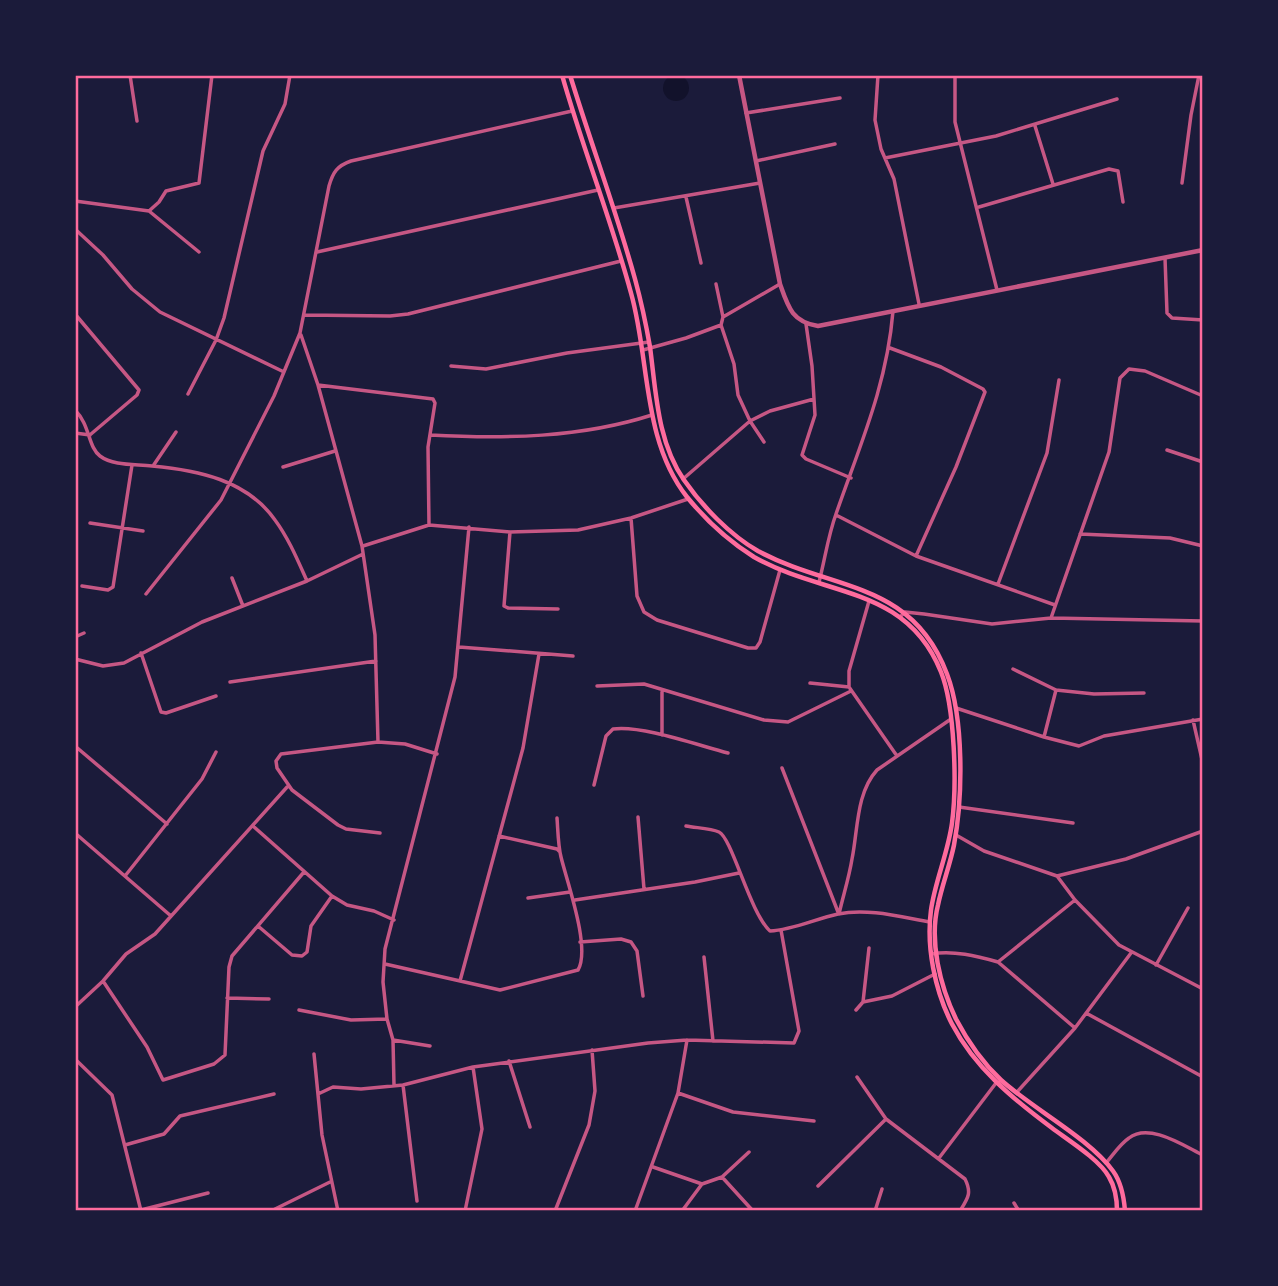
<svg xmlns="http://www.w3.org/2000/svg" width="1278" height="1286" viewBox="0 0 1278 1286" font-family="'Archivo Narrow',sans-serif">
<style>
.water{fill:#12122b}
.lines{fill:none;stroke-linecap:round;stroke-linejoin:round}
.minor{stroke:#c65784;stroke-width:3.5}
.tertiary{stroke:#c65784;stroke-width:4.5}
.secondary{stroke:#ff6b9d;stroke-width:4.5}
.neatline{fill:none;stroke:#ff6b9d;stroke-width:2.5}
</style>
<rect width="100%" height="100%" fill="#1b1b3a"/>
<path class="water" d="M663 88a13 13 0 1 1 26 0a13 13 0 1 1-26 0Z"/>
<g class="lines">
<path class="minor" d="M 130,75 L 137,121
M 878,75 L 875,120 L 881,149 L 894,179 L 919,304
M 955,75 L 955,122 L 997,290
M 746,113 L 840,98
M 1035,126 L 1053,184
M 885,158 L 996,136 L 1117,99
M 756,161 L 835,144
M 1182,183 L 1191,115 L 1199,75
M 686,197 L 701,263
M 75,201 L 149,211 L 159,202 L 166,191 L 199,183 L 212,75
M 979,207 L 1109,169 L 1118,171 L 1123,202
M 614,208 L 760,183
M 149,211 L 199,252
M 75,229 L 103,255 L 132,289 L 160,312 L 284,372
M 317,252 L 598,190
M 1165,258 L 1167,313 L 1172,318 L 1203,320
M 716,284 L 723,317 L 721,325 L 734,364 L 738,395 L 750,421 L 764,442
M 75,314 L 139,390 L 137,395 L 91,434
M 304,315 L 390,316 L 408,314 L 621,261
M 723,317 L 780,284
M 806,324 L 812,366 L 815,415 L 802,455 L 806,459 L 851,478
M 301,335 L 318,385 L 362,546 L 375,635 L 378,742
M 890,348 L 941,367 L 983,389 L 985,392 L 956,467 L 916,556
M 643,350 L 686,338 L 721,325
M 451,366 L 486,369 L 567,353 L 649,342
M 318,385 L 433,399 L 435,403 L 428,447 L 429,525
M 188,394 L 216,340 L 224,318 L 263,151 L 285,104 L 290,75
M 75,410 C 90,425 88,447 100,456 C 113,466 136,464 152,466 C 197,470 247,480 275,520 C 289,539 298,561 307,581
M 75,433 L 90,435
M 430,435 C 505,439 580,438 652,415
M 1167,450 L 1203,462
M 153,466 L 176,432
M 283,467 L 335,451
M 683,479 L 750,421 L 770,411 L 814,399
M 836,515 L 916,556 L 1055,605
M 631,518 L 637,596 L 644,612 L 657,620 L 748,648 L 756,648 L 760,642 L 780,570
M 90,523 L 143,531
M 510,532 L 504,606 L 508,608 L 558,609
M 1080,534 L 1170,538 L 1203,546
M 363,546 L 429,525 L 510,532 L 578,530 L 631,518 L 688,499
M 232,578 L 243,606
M 819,582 C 825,559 828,536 836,514 C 860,445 887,385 893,311
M 998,584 L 1047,453 L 1059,380
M 82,586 L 108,590 L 113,587 L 132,465
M 146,594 L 221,500 L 274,396 L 300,333 L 329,186 C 333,172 337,166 351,161 L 572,111
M 869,601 L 849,671 L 849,687 L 897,756
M 901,616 L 905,612 L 924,614 L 992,624 L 1051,618 L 1203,621
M 1051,618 L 1109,452 L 1120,378 L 1129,369 L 1145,371 L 1203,396
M 75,637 L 84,633
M 459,647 L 573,656
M 141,653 L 161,712 L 166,713 L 216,696
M 75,659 L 103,666 L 124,663 L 202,622 L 307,581 L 363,554
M 1013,669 L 1056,690 L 1094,694 L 1144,693
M 230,682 L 376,661
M 810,683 L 849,687
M 597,686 L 644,684 L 764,720 L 788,722 L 851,691
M 956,708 L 1044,737 L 1079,746 L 1104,736 L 1203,719
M 1193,720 L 1203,764
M 662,735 L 662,692
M 1044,737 L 1056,690
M 75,746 L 167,824
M 782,768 L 838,912
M 594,785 L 606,736 L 613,729 C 642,725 697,745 728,753
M 959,807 L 1073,823
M 638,817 L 644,889
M 253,826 L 332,896 L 347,905 L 374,911 L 394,920
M 686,826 C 696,828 710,828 719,832 C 732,838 750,913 770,931 C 793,930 815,919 838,914 C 868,908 901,917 930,922
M 75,833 L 171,916
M 380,833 L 346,829 L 338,825 L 292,790 L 277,768 L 276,761 L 281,754 L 378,742 L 405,744 L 437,754
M 956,835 L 984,851 L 1057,876 L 1126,859 L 1203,831
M 499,836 L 557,849 L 559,851
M 125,876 L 202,779 L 216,752
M 1057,876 L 1075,900 L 1119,945 L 1203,989
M 528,898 L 570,892
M 575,900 L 695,882 L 739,873
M 839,914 C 843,896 849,878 852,859 C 858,830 856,793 877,770 L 951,719
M 258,926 L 292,955 L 302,956 L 307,952 L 311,926 L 332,896
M 580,942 L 621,939 L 631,942 L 637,951 L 643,996
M 931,954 C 953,950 977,956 998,962 L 1075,900
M 704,957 L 713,1041
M 998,962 L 1075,1028
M 385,964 L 500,990 L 578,970 C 591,948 567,882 561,857 C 558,845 558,831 557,818
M 1156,965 L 1188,908
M 103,981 L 147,1047 L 163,1080 L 214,1064 L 225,1055 L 229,967 L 232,956 L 304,872
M 460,981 L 523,748 L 539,654
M 227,998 L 269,999
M 863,1002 L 892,996 L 935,974
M 75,1007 L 103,981 L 126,954 L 155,934 L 288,786
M 299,1010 L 351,1020 L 387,1019
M 856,1010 L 863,1002 L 869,948
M 1086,1013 L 1203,1077
M 393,1040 L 430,1046
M 314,1054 L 322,1135 L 338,1211
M 75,1059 L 112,1095 L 141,1211
M 509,1061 L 530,1127
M 857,1077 L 886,1119 L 965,1179 C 972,1193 968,1198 960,1211
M 394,1085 L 393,1040 L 387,1019 L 383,982 L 385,949 L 455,677 L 469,527
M 403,1085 L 417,1201
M 1017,1092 L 1075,1028 L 1131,953
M 678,1093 L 733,1112 L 814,1121
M 318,1094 L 333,1087 L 361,1089 L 403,1085 L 473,1067 L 648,1043 L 687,1040 L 794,1043 L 799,1031 L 781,930
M 125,1145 L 164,1134 L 180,1116 L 274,1094
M 939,1158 L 996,1083
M 1106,1163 C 1113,1155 1120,1144 1129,1138 C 1149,1122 1184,1146 1203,1155
M 653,1167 L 702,1184
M 722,1177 L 753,1211
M 818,1186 L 886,1119
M 1014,1203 L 1019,1211
M 141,1210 L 208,1193
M 271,1211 L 330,1182
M 465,1211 L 482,1129 L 473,1067
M 555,1211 L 589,1125 L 595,1091 L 592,1050
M 635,1211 L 678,1093 L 687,1040
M 682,1211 L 702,1184 L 722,1177 L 749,1152
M 875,1211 L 882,1189"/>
<path class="tertiary" d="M 739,75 L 780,284 C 788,307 792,322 818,326 L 1203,250"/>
<path class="secondary" d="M 562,75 C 583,149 611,219 631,293 C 650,360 642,440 687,497 C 705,519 730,542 754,557 C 824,597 906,585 941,672 C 955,707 957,785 952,823 C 948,853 935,881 931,910 C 926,947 935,991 952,1024 C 975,1068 1013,1099 1052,1128 C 1068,1140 1100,1160 1109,1177 C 1115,1187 1117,1200 1117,1211
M 570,75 C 591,144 616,210 635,279 C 641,301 646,324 650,347 C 656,391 657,441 684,480 C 702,506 730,535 758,551 C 832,591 912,580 947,674 C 964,719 963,797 954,845 C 950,865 942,885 938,905 C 929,941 940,986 956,1019 C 967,1040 983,1063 1001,1080 C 1033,1109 1089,1138 1113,1171 C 1121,1182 1124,1198 1125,1211"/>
</g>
<rect width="1278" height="1286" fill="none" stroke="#1b1b3a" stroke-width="154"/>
<rect x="77" y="77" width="1124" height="1132" class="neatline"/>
</svg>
